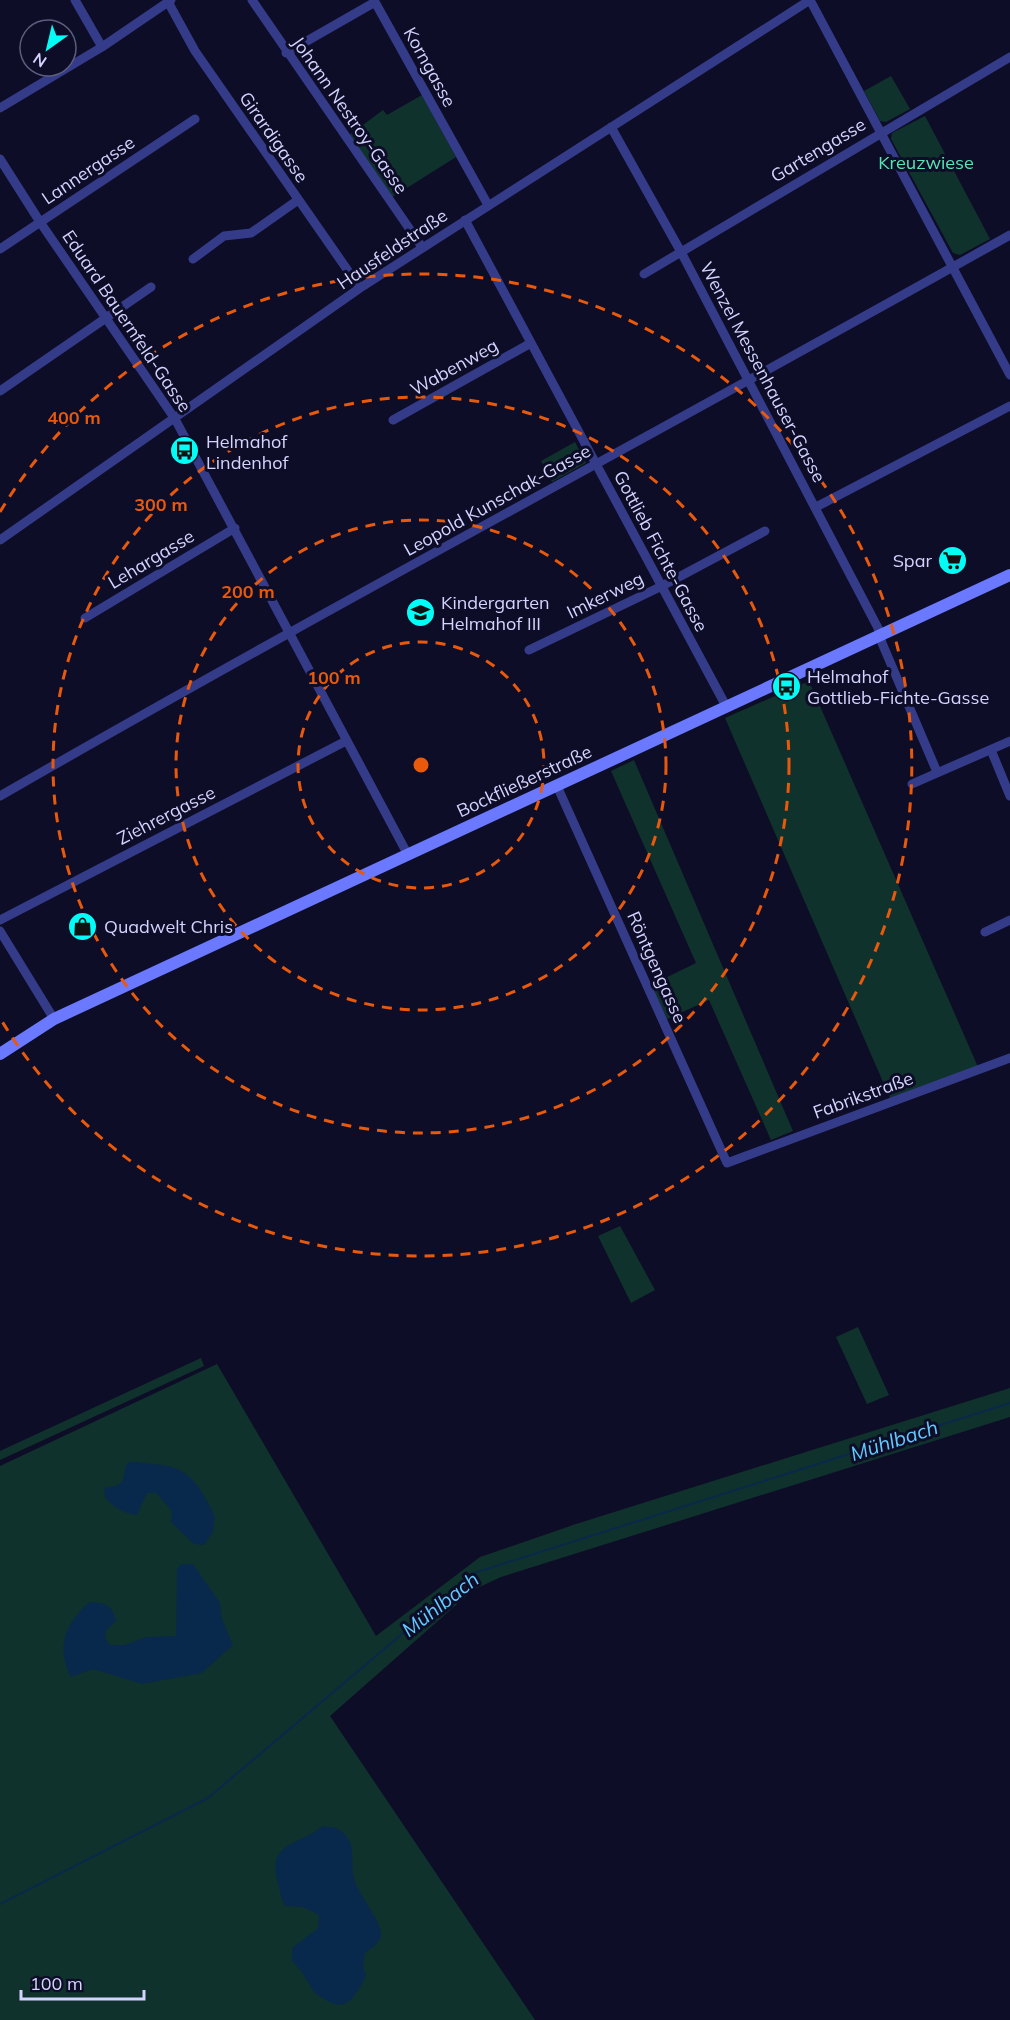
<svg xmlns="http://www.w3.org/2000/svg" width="1010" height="2020" viewBox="0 0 1010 2020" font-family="Mulish,sans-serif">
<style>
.green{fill:#10322c}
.water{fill:#08294b}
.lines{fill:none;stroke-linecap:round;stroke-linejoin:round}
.stream{stroke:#08294b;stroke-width:2}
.street{stroke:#343c8a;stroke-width:9}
.secondary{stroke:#6a79ff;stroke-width:12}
.ring{fill:none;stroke:#e8590c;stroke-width:3;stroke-dasharray:10 8}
.labels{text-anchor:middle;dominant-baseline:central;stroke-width:6;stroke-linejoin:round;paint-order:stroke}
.street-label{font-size:18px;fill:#d3d4ff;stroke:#0e0d27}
.park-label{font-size:18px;fill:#55e9b1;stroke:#0e0d27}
.poi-label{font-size:18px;fill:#d3d4ff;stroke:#0e0d27;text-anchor:start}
.water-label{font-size:20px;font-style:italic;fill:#61caff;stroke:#0e0d27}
.centre{fill:#e8590c;stroke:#0e0d27;stroke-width:3}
.ring-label{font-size:18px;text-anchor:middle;font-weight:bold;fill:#e8590c;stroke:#0e0d27;stroke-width:6;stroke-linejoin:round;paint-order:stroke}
</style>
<rect width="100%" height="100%" fill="#0e0d27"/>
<path class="green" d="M 891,76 L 910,109 L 886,122 L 880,121 L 864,91 Z
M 422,95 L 456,157 L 391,198 L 348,136 L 383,110 L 387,115 Z
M 925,116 L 990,239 L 960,255 L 953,253 L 891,139 L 892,133 Z
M 575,442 L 586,463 L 552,482 L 541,461 Z
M 809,681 L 978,1067 L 890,1098 L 725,718 Z
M 634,760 L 793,1131 L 771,1140 L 709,1000 L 667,1019 L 653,989 L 657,982 L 696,963 L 611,771 Z
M 620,1226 L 655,1290 L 631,1303 L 598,1236 Z
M 858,1327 L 889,1395 L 867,1404 L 836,1337 Z
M 201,1358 L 204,1366 L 0,1460 L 0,1451 Z
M 217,1364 L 376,1636 L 480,1557 L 576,1524 L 1010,1388 L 1010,1417 L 501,1577 L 473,1590 L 330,1716 L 535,2020 L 0,2020 L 0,1466 Z"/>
<path class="water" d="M 128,1462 C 137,1461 144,1464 152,1464 C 190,1466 199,1484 215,1517 L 213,1532 L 204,1545 L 194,1544 L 171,1522 L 172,1511 L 156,1493 L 147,1493 L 137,1515 C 124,1514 111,1506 104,1495 L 105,1487 C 130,1487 120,1476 128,1462 Z
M 181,1564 L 193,1564 L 220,1603 L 222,1619 L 233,1645 L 202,1673 L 142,1684 L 93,1669 L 71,1677 C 55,1647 66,1623 89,1602 C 106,1603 112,1604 116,1621 L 106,1630 L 105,1638 L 110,1645 L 125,1645 L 146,1637 L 176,1636 L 177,1569 Z
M 323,1826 C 333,1827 341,1828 347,1837 C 356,1849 350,1864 354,1878 C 358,1895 383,1922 381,1936 C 379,1944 371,1948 365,1953 L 363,1967 L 366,1975 C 358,1994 346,2014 326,2000 C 322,1998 317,1995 314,1992 C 305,1978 305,1974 292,1961 L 292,1948 L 318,1928 L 319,1915 L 303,1907 L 285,1906 C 280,1898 281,1892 278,1884 C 266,1842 297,1846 323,1826 Z"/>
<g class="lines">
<path class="stream" d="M 0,1904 L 208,1798 L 474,1573 L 1010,1403"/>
<path class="street" d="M 75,0 L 102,47
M 167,0 L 195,51 L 360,288
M 252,0 L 422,247
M 810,0 L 1010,375
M 286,53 L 375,2 L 488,205
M 0,108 L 102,47 L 171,0
M 611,127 L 681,252 L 878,628 L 882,643 L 937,772
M 0,159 L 40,222 L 175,419 L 408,855
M 465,220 L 726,706
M 0,249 L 195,119
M 193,259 L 224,236 L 251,233 L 298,200
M 644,274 L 1010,57
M 0,391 L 151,287
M 393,420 L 531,343
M 816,507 L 1010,406
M 0,540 L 360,288 L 810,0
M 85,618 L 235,528
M 529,650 L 662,586 L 765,531
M 991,750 L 1010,796
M 912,784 L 1010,741
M 557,786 L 727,1163 L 1010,1058
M 0,796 C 334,604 674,424 1010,235
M 0,920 L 346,741
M 0,931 L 54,1019
M 985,932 L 1010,920"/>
<path class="secondary" d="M 0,1054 L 54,1019 L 1010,575"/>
</g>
<g class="ring">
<circle cx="421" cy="765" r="123"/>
<circle cx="421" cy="765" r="245"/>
<circle cx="421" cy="765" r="368"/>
<path d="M0 512A491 491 0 1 1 0 1018"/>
</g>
<defs>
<symbol id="bus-disc" viewBox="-11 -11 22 22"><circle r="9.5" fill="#00fef7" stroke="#0e0d27"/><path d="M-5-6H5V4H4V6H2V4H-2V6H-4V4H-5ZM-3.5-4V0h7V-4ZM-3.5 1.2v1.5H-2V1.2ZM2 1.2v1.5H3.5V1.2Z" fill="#111"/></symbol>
<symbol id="supermarket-disc" viewBox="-11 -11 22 22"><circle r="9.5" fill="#00fef7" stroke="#0e0d27"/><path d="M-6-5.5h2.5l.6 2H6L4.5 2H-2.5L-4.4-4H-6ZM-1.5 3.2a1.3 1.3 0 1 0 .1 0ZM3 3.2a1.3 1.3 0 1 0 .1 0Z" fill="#111"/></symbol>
<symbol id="school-disc" viewBox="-11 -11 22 22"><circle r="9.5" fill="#00fef7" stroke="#0e0d27"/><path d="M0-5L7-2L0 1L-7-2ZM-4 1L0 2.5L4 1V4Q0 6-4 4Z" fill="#111"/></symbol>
<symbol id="shop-disc" viewBox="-11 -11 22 22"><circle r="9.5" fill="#00fef7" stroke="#0e0d27"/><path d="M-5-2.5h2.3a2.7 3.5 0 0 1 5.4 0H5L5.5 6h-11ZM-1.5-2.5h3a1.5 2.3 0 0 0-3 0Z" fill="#111"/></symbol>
</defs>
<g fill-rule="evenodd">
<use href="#bus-disc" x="168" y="434" width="33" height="33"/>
<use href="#supermarket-disc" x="936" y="544" width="33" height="33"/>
<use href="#school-disc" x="404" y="596" width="33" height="33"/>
<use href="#bus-disc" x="770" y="670" width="33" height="33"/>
<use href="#shop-disc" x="66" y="910" width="33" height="33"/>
</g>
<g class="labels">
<g class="street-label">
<text transform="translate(430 67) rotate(61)">Korngasse</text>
<text transform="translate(350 115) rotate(55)">Johann Nestroy-Gasse</text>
<text transform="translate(274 137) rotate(55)">Girardigasse</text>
<text transform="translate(818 150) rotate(-31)">Gartengasse</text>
<text transform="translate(88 170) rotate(-34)">Lannergasse</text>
<text transform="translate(392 249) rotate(-34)">Hausfeldstraße</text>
<text transform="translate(127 321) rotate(56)">Eduard Bauernfeld-Gasse</text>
<text transform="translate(454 367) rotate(-29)">Wabenweg</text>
<text transform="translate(763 372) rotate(62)">Wenzel Messenhauser-Gasse</text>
<text transform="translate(497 500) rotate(-29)">Leopold Kunschak-Gasse</text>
<text transform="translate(661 551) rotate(62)">Gottlieb Fichte-Gasse</text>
<text transform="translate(151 559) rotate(-31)">Lehargasse</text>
<text transform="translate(605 595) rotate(-26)">Imkerweg</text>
<text transform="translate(524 781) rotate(-25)">Bockfließerstraße</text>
<text transform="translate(166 815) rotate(-27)">Ziehrergasse</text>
<text transform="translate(657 967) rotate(66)">Röntgengasse</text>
<text transform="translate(863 1095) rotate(-20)">Fabrikstraße</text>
</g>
<g class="park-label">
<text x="926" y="162">Kreuzwiese</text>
</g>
<g class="poi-label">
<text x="206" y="441">Helmahof<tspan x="206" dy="21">Lindenhof</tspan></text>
<text x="932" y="560" text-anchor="end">Spar</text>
<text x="441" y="602">Kindergarten<tspan x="441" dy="21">Helmahof III</tspan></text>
<text x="807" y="676">Helmahof<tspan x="807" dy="21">Gottlieb-Fichte-Gasse</tspan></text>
<text x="104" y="926">Quadwelt Chris</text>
</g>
<g class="water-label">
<text transform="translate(894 1440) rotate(-18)">Mühlbach</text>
<text transform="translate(440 1604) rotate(-38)">Mühlbach</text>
</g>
</g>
<circle cx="421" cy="765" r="9" class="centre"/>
<g class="ring-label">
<text x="74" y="424">400 m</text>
<text x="161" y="511">300 m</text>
<text x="248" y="598">200 m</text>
<text x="334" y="684">100 m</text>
</g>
<g transform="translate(48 48) rotate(214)"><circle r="28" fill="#0e0d27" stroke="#5d5d7d" stroke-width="1.5"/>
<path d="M0-4.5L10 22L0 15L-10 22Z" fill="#00fef7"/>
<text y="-9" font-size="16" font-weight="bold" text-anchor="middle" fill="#d3d4ff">N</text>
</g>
<path d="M21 1990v9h123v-9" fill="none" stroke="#d3d4ff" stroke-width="3"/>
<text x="30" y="1990" font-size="18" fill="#d3d4ff" stroke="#0e0d27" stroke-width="4.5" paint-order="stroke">100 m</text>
</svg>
